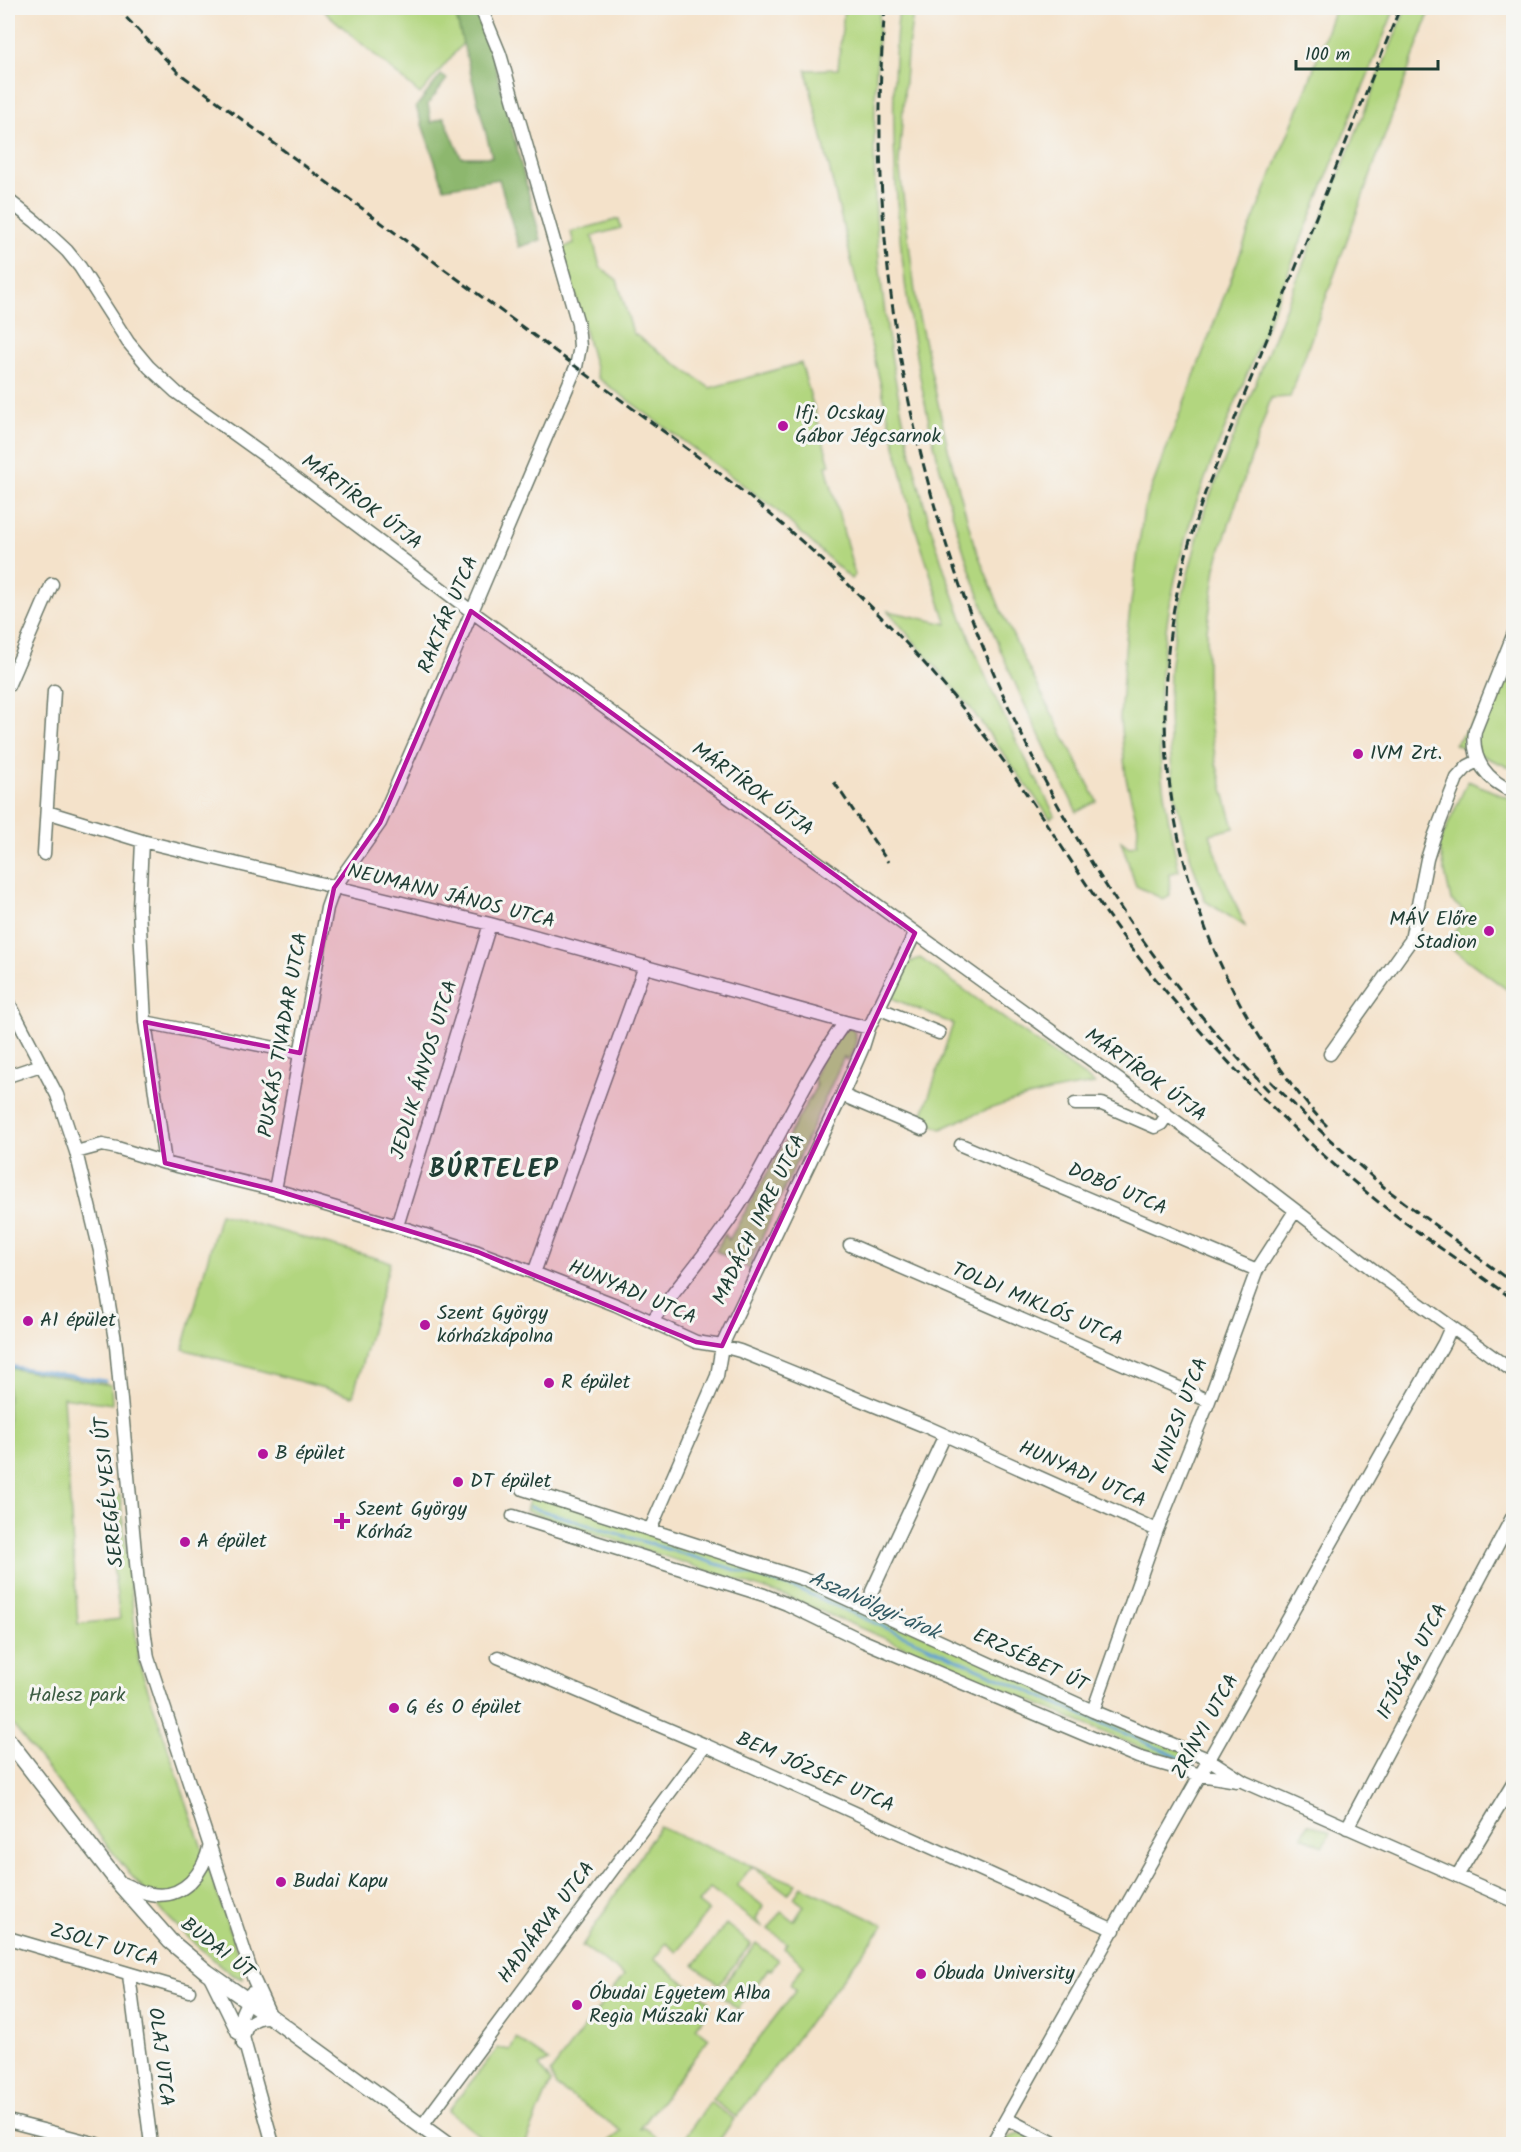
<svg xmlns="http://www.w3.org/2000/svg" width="1521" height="2152" viewBox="0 0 1521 2152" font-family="Kalam,sans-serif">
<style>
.green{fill:#b2d67f;stroke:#688a5a;stroke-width:1.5}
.forest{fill:#8db76e;stroke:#567a51;stroke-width:1.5}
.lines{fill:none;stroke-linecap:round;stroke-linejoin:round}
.stream{stroke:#62a0d3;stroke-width:3}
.minor-casing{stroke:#6a7768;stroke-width:15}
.major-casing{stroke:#6a7768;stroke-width:18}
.minor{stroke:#fff;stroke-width:12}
.major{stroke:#fff;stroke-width:15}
.rail{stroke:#1f3d34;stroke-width:3;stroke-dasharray:9 4.5;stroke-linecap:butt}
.marked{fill:#b5179e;fill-opacity:0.2;stroke:#b5179e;stroke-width:4.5;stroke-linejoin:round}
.poi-dot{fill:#b5179e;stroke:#f6f6f2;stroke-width:2}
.labels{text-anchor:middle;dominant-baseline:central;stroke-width:6;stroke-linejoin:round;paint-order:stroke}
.poi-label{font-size:20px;fill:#1f3d34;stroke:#f6f6f2;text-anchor:start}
.street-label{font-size:20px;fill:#1f3d34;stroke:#f6f6f2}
.park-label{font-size:20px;fill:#3c5c43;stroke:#f6f6f2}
.water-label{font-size:21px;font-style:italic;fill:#335b64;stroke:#f6f6f2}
.district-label{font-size:26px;font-weight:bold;letter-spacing:1.5px;fill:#1f3d34;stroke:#f6f6f2}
</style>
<rect width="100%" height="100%" fill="#f6f6f2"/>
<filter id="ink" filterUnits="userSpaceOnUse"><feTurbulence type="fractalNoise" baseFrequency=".0167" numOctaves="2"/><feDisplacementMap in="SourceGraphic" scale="12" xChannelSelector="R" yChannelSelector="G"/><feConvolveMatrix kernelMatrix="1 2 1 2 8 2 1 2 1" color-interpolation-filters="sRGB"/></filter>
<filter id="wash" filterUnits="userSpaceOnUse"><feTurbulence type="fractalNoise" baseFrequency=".008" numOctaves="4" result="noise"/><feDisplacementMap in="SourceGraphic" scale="24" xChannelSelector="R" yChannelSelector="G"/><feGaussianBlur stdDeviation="1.35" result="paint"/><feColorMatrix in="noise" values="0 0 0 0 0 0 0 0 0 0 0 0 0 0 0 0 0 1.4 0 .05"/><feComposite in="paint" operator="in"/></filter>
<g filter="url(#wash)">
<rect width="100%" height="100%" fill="#f4e2ca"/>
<path class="green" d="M 324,8 L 454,8 L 463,43 L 420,94 L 323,10 Z
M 844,8 L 880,8 C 875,77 872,146 876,216 C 884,365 919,518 977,656 C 999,711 1028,763 1055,815 L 1050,818 L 969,706 L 888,611 L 947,624 L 913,521 L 806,70 L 838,69 Z
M 899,8 L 914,8 L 907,54 L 899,163 L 917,308 L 949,453 L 974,544 L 1002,613 L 1026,663 L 1097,801 L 1077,812 C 1043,743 1008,674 981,601 C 939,487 914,369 901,248 C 893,168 890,87 899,8 Z
M 1335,8 L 1395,8 L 1209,468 C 1172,564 1153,664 1161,768 C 1164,803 1172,837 1179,871 L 1169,874 L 1170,895 L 1163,899 L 1136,886 L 1121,841 L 1129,847 L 1137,844 L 1138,826 L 1126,778 L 1120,719 L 1126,639 L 1144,508 L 1253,220 L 1308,85 Z
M 1406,8 L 1431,8 L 1290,397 L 1271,398 L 1217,561 L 1207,630 L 1207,701 L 1216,763 L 1234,828 L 1210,834 L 1222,872 L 1245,926 L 1205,901 L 1191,859 L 1174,792 L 1170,748 L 1169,705 L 1170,671 L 1177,617 L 1205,509 Z
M 619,219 L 621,228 L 592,236 L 600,267 L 617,280 L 633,333 L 710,388 L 801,363 L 830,465 L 826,466 L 855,575 L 851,579 L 773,507 L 598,378 L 562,248 L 574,244 L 571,232 Z
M 1513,674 L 1513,769 L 1455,744 Z
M 1468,781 L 1513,800 L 1513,994 L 1446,944 L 1461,923 L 1466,913 L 1451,900 L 1439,844 Z
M 920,958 L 1095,1084 C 1041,1091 990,1105 941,1129 L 921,1120 L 953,1024 L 892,998 L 908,963 Z
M 851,1026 C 861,1039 854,1048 848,1061 L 844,1057 L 751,1262 L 753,1271 L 716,1251 L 725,1234 L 729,1240 L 816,1087 L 814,1078 L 827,1042 Z
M 220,1214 L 390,1262 L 353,1396 L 183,1349 Z
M 8,1368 L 111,1385 L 112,1404 L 63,1397 L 78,1624 L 120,1619 L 104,1497 L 120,1495 L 139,1663 L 242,1966 L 242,1979 L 231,1974 L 195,1944 L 164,1913 L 129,1873 L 8,1719 Z
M 531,1494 L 792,1576 L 1192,1755 L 1188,1761 L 1171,1761 L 788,1597 L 526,1511 Z
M 1308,1823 L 1330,1832 L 1324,1846 L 1302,1837 Z
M 659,1827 L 796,1884 L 788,1894 L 752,1866 L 737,1885 L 763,1906 L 756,1919 L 763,1928 L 710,1888 L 698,1903 L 708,1911 L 677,1952 L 666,1943 L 654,1959 L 707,2000 L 711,2007 L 696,2028 L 709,2038 L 640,2129 L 645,2128 L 666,2144 L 605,2144 L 622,2131 L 556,2086 L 550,2073 L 624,1975 L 582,1946 Z
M 801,1886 L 884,1925 L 736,2117 L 712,2099 L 796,1990 L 790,1984 L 804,1965 L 784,1948 L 787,1943 L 768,1929 L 781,1912 L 794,1921 L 804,1906 L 794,1898 Z
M 726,1924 L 751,1944 L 719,1984 L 694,1965 Z
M 756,1943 L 778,1960 L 771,1970 L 768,1969 L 738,2009 L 717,1993 Z
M 516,2038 L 549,2061 L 539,2066 L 551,2082 L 526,2142 L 527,2144 L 490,2144 L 448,2111 L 498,2048 L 510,2050 Z
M 710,2102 L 734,2119 L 717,2144 L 680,2144 Z
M 1023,2133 L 1045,2144 L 1005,2144 L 1009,2137 Z"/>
<path class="forest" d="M 454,8 L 473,8 L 488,39 L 541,240 L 519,247 L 499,179 L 444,188 L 416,107 L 441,75 L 447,79 L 428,104 L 431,123 L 444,117 L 461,157 L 492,157 Z"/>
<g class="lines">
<path class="stream" d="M 8,1366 L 105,1381
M 530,1507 L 798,1589 L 1194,1764"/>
</g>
</g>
<g filter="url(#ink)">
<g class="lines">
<defs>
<path id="minor" d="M 8,200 L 36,222 L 67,251 L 80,267 L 128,342 L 149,367 L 176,392 L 265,456 L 471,611 L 1235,1164 L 1385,1279 L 1514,1372
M 1514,633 L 1475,731 C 1471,760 1487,781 1514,792
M 8,686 L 52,584
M 47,812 L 142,841 L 490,924 L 845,1022
M 142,841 L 139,908 L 145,1022 L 165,1163
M 44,854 L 54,691
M 8,1001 L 57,1095 L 76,1152 L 100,1251 L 116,1346 L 138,1584 L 148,1658 L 254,1980 L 271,2017 C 253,2016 243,2025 243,2044
M 878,1008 L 939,1033
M 145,1022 L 300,1053
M 1330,1054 L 1411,940 L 1427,859 L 1434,837 L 1457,778 L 1468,766 L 1478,761
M 8,1076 L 41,1065
M 842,1095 L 922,1129
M 1075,1104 L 1102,1104 L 1155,1127 L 1161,1124 L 1167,1115
M 961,1145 L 1257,1270
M 76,1152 L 102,1145 L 117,1148 L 165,1163 L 275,1190 L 397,1226 L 478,1252 L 534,1273 L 616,1305 L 696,1342 L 722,1346 L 740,1351 L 927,1427 L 1157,1530
M 275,1190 L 327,908 L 334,888 L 380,823 L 447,670 L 576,367 L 580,347 L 578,324 L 500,54 L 481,8
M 397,1226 L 490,924
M 850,1245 L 1209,1401
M 534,1273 L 645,966
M 652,1321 C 686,1276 724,1233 752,1184 C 783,1130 808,1073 845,1022 L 869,1028
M 523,1489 L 803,1579 L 1093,1711 L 1210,1760 L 1244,1782 L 1514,1901
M 513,1516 L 764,1595 L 787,1604 L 863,1641 L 1138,1757 L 1201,1775 L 1237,1781
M 650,1530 L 717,1376 L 722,1346 L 727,1335 L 842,1095 L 863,1047 L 869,1028 L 915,933
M 869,1609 L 872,1591 L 945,1435
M 498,1657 L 705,1745 L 1114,1930
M 1093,1711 L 1157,1530 L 1209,1401 L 1257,1270 L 1295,1211
M 1347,1828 L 1514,1514
M 1457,1876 L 1514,1782
M 119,1882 C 130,1887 140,1892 151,1894 C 184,1900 204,1872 210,1844
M 8,1938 L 189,1991
M 129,1975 L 151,2144
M 210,1976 L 238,2033
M 251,1993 L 242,2013 L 240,2026 L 273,2144
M 1007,2119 L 1056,2144
M 8,2121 L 97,2144
M 422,2126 L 705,1745
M 992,2144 L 1444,1343 L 1451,1327"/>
<path id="major" d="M 8,1740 L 118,1882 L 170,1941 L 207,1972 L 271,2017 L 446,2144"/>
</defs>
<use href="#minor" class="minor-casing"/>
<use href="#major" class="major-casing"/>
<use href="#minor" class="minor"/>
<use href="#major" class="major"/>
<path class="rail" d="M 117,8 L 179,73 L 705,462 C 815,546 914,641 997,752 C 1053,828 1098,910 1159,983 C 1221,1058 1291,1130 1366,1192 C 1413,1231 1465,1264 1514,1300
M 885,8 C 850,397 997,814 1271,1093
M 834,782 L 888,862
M 1270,1081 L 1328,1138 L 1385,1188 L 1514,1284
M 1327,1126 C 1301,1100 1281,1070 1261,1039 C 1189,926 1154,786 1168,652 C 1173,598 1187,545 1205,493 L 1400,8"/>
</g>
</g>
<path class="marked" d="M 471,611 L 915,933 L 722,1346 L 696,1342 L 478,1252 L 275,1190 L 165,1163 L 145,1022 L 300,1053 L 334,888 L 380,823 Z"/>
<g class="poi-dot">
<circle cx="783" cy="426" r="6"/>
<circle cx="1358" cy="754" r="6"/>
<circle cx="1489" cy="931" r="6"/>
<circle cx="28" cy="1321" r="6"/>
<circle cx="425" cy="1325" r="6"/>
<circle cx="549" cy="1383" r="6"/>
<circle cx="263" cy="1454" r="6"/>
<circle cx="458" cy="1482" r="6"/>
<path d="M339 1512h6v6h6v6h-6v6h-6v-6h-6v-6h6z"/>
<circle cx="185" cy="1542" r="6"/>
<circle cx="394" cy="1708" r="6"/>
<circle cx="281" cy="1882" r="6"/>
<circle cx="921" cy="1974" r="6"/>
<circle cx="577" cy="2005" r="6"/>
</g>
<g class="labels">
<g class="poi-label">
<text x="795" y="414">Ifj. Ocskay<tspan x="795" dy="23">Gábor Jégcsarnok</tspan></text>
<text x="1370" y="754">IVM Zrt.</text>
<text x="1477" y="920" text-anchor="end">MÁV Előre<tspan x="1477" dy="23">Stadion</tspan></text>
<text x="437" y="1314">Szent György<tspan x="437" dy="23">kórházkápolna</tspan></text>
<text x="40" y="1321">A1 épület</text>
<text x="561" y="1383">R épület</text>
<text x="275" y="1454">B épület</text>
<text x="470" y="1482">DT épület</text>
<text x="356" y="1510">Szent György<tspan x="356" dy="23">Kórház</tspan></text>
<text x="197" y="1542">A épület</text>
<text x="406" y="1708">G és O épület</text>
<text x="293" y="1882">Budai Kapu</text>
<text x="933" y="1974">Óbuda University</text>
<text x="589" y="1994">Óbudai Egyetem Alba<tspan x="589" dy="23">Regia Műszaki Kar</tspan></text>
</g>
<g class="street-label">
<text transform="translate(361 503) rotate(37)">MÁRTÍROK ÚTJA</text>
<text transform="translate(449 615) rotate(-67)">RAKTÁR UTCA</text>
<text transform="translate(752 790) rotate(36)">MÁRTÍROK ÚTJA</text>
<text transform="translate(451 897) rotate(14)">NEUMANN JÁNOS UTCA</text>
<text transform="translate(284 1035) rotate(-80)">PUSKÁS TIVADAR UTCA</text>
<text transform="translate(425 1070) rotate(-73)">JEDLIK ÁNYOS UTCA</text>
<text transform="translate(1145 1076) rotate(36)">MÁRTÍROK ÚTJA</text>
<text transform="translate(1117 1190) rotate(23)">DOBÓ UTCA</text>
<text transform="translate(760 1220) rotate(-64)">MADÁCH IMRE UTCA</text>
<text transform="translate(632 1293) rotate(23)">HUNYADI UTCA</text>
<text transform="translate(1037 1305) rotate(23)">TOLDI MIKLÓS UTCA</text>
<text transform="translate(1181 1416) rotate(-69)">KINIZSI UTCA</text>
<text transform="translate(1082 1475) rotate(24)">HUNYADI UTCA</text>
<text transform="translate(110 1492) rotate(-96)">SEREGÉLYESI ÚT</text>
<text transform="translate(1030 1661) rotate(25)">ERZSÉBET ÚT</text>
<text transform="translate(1413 1662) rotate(-62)">IFJÚSÁG UTCA</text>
<text transform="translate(1206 1727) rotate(-61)">ZRÍNYI UTCA</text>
<text transform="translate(815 1773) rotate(24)">BEM JÓZSEF UTCA</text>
<text transform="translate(547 1923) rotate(-53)">HADIÁRVA UTCA</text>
<text transform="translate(104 1946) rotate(16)">ZSOLT UTCA</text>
<text transform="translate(217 1949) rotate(38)">BUDAI ÚT</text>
<text transform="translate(160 2057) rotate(83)">OLAJ UTCA</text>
</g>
<g class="park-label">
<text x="77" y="1696">Halesz park</text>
</g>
<g class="water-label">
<text transform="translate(874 1606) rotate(24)">Aszalvölgyi-árok</text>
</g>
<g class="district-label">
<text x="494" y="1170">BÚRTELEP</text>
</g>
</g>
<rect width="1521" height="2152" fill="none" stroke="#f6f6f2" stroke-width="30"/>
<path d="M1296 60v9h142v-9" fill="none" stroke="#1f3d34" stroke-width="3"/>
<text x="1305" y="60" font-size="18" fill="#1f3d34" stroke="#f6f6f2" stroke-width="4.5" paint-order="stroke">100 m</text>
</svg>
